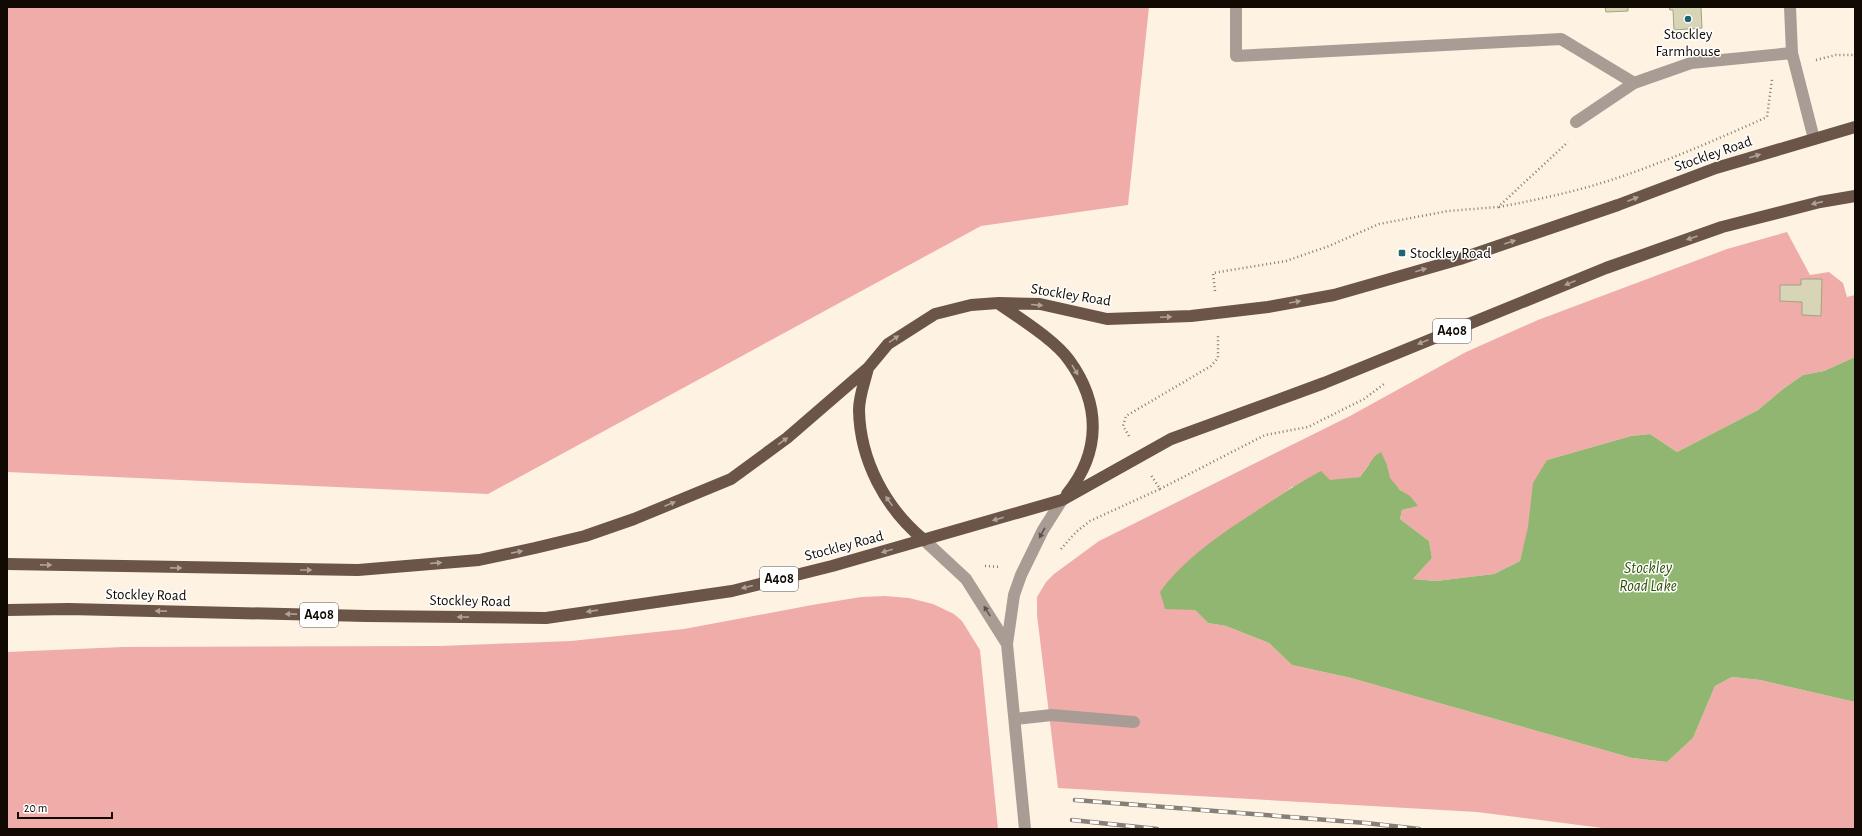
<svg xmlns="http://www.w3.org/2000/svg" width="1862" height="836" viewBox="0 0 1862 836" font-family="'Alegreya Sans',sans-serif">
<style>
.green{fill:#f0aca9}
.water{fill:#91b671}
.building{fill:#d7d5b6;stroke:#a3a184}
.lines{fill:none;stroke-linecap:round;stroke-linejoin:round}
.path{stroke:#837b6f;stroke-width:2.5;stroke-dasharray:1 3;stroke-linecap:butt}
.lane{stroke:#a99c95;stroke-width:12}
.street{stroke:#a99c95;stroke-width:12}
.primary{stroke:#6b5549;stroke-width:12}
.rail-casing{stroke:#887f74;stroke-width:4.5}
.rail{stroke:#fff;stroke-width:3;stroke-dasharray:9;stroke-linecap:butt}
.oneway{fill:#aea29b}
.oneway2{fill:#5c534c}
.poi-dot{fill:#1d6574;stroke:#fff;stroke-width:1.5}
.labels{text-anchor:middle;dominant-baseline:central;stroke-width:3;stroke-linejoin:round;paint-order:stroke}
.shield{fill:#fff;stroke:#58544f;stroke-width:1}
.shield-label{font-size:14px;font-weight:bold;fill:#100a03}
.poi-label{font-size:15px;fill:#100a03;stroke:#fff}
.street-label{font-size:15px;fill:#100a03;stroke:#fff}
.water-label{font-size:16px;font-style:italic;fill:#2e5002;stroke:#fff}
</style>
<rect width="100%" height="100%" fill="#fef3e3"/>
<path class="green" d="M 7,7 L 1149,7 L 1128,205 L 981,226 L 488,494 L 7,472 Z
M 1787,232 L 1810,275 L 1829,272 L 1843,283 L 1847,297 L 1855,295 L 1855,357 L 1824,371 L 1803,375 L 1783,389 L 1758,410 L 1677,452 L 1650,434 L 1631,436 L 1547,460 L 1520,561 L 1494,574 L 1436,581 L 1413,579 L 1432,558 L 1429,541 L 1400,519 L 1402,510 L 1417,506 C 1411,497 1393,486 1389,478 C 1388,474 1388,469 1387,465 L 1369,464 L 1360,477 L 1292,487 L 1271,502 L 1195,610 L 1208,623 L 1226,626 L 1269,643 L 1292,665 L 1351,678 L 1632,758 L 1667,762 L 1693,738 L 1715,686 L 1732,677 L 1760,680 L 1855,702 L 1855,829 L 1610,829 L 1477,812 L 1058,788 L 1037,615 L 1037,597 L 1046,582 L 1054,574 L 1099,541 L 1350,416 L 1466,352 L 1538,320 L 1727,249 Z
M 885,596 L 909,598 L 933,604 L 954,614 L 962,621 L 980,650 L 998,829 L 7,829 L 7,652 L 123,647 L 440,646 L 571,641 L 684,629 L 812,605 L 861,597 Z"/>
<path class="water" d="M 1855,357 L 1855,702 L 1760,680 L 1732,677 L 1715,686 L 1693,738 L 1667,762 L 1632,758 L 1351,678 L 1292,665 L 1269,643 L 1226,626 L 1208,623 L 1195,610 L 1165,609 L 1160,592 C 1186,556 1227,530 1264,506 C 1284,493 1300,482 1321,471 L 1330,480 L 1360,477 L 1375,456 L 1381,452 L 1387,465 L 1390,478 L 1400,490 L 1410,496 L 1418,506 L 1402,510 L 1400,519 L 1429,541 L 1432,558 L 1413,579 L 1436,581 L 1494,574 L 1520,561 L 1528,527 L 1533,483 L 1547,460 L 1631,436 L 1650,434 L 1677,452 L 1758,410 L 1783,389 L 1803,375 L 1824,371 Z"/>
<path class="building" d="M 1605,7 L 1628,7 L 1628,11 L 1606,12 Z
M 1669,7 L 1701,7 L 1702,28 L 1674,30 L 1673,10 L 1670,10 Z
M 1801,279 L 1822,279 L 1821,316 L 1802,315 L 1802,302 L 1780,301 L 1780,285 L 1801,285 Z"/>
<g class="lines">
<path class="path" d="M 1816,60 L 1836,55 L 1855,55
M 1499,207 C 1541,199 1583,190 1623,176 C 1672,159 1720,138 1767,117 L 1772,79
M 1215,291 L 1213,273 L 1286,261 L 1329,246 L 1379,224 L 1448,211 L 1498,207 L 1568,142
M 1129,436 L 1123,426 L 1126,416 L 1211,366 L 1218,358 L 1218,336
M 1160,489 L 1265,435 L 1308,427 L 1364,399 L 1384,384
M 1061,549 L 1076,532 L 1090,521 L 1160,489 L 1151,475
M 985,566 L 1000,567"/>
<path class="lane" d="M 1236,7 L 1236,56 L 1561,39 L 1634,83
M 1790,7 L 1792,53
M 1015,719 L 1052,715 L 1134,722"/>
<path class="street" d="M 1576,122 L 1634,83 L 1691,63 L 1792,53 L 1814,139
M 924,540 L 966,579 L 1007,644
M 1025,829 L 1007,644 L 1014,595 L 1021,575 L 1043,530 L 1062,500"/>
<path class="primary" d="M 998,303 C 1019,318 1055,340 1069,360 C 1101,404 1101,452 1067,494
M 868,368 C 865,381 859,396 859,410 C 860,460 885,508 924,540
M 7,564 L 358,570 L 479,560 L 535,548 L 585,536 L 634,519 L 731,479 L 787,438 L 868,368 L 888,344 L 935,314 L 971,305 L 998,303 L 1040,304 L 1107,319 L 1191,316 L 1268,307 L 1334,295 L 1460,259 L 1618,205 L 1716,168 L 1855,127
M 7,610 L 69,609 L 366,616 L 546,618 L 732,591 L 832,566 L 1062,500 L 1171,439 L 1324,383 L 1606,268 L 1722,227 L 1820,202 L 1855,196"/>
<defs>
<path id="rail" d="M 1075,800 L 1366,823 L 1419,829
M 1072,820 L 1157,829"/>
</defs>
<use href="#rail" class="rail-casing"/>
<use href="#rail" class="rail"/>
</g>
<defs><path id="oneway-solid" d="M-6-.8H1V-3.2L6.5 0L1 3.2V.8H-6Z"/></defs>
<g class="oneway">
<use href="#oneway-solid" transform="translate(1755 156) rotate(-17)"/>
<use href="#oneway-solid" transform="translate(1633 199) rotate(-21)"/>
<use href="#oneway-solid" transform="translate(1817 203) rotate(167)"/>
<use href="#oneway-solid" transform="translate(1692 238) rotate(161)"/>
<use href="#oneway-solid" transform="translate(1510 242) rotate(-19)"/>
<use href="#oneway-solid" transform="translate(1421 270) rotate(-16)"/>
<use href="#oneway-solid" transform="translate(1570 283) rotate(158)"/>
<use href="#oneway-solid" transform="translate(1295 302) rotate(-10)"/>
<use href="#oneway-solid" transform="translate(1037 305) rotate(5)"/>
<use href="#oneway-solid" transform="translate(1166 317) rotate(-2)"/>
<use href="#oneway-solid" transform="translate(894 339) rotate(-35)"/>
<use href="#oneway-solid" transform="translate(1423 342) rotate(158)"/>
<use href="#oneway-solid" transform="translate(1075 370) rotate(59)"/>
<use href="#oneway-solid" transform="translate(783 441) rotate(-36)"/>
<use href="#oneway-solid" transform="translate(889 501) rotate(-125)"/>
<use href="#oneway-solid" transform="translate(670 504) rotate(-23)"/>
<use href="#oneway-solid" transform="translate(998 519) rotate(164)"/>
<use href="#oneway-solid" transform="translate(887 551) rotate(164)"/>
<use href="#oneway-solid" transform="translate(517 552) rotate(-11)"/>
<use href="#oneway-solid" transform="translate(436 563) rotate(-5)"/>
<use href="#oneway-solid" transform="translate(46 565) rotate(1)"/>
<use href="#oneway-solid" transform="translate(176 568) rotate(1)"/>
<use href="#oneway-solid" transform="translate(306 570)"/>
<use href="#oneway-solid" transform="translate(747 587) rotate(166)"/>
<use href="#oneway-solid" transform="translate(161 611) rotate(-179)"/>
<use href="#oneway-solid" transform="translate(592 611) rotate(172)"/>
<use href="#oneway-solid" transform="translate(291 614) rotate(-179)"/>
<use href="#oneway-solid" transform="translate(463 617) rotate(-179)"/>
</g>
<g class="oneway2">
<use href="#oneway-solid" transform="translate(1042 533) rotate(119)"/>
<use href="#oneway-solid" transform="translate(987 611) rotate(-122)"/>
</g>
<g class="poi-dot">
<circle cx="1688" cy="19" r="4"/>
<rect x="1398" y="249" width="8" height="8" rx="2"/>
</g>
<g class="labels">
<g class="shield">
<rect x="1433" y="319" width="38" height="24" rx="3"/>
<rect x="760" y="567" width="38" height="24" rx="3"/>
<rect x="300" y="603" width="38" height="24" rx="3"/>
</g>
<g class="shield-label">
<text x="1452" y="331">A408</text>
<text x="779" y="579">A408</text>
<text x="319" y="615">A408</text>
</g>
<g class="poi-label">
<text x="1688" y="34">Stockley<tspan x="1688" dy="17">Farmhouse</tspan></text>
<text x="1410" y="253" text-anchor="start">Stockley Road</text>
</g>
<g class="street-label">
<text transform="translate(1713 154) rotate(-19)">Stockley Road</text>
<text transform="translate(1071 295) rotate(9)">Stockley Road</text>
<text transform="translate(844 546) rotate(-15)">Stockley Road</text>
<text transform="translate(146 595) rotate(1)">Stockley Road</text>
<text transform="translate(470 601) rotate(1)">Stockley Road</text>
</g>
<g class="water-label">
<text x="1648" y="568">Stockley<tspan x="1648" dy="18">Road Lake</tspan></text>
</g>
</g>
<rect width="1862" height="836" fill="none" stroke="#100a03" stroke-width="16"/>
<path d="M18 812v6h94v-6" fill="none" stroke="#100a03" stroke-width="2"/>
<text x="24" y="812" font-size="12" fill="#100a03" stroke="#ffffff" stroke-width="3" paint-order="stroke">20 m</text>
</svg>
